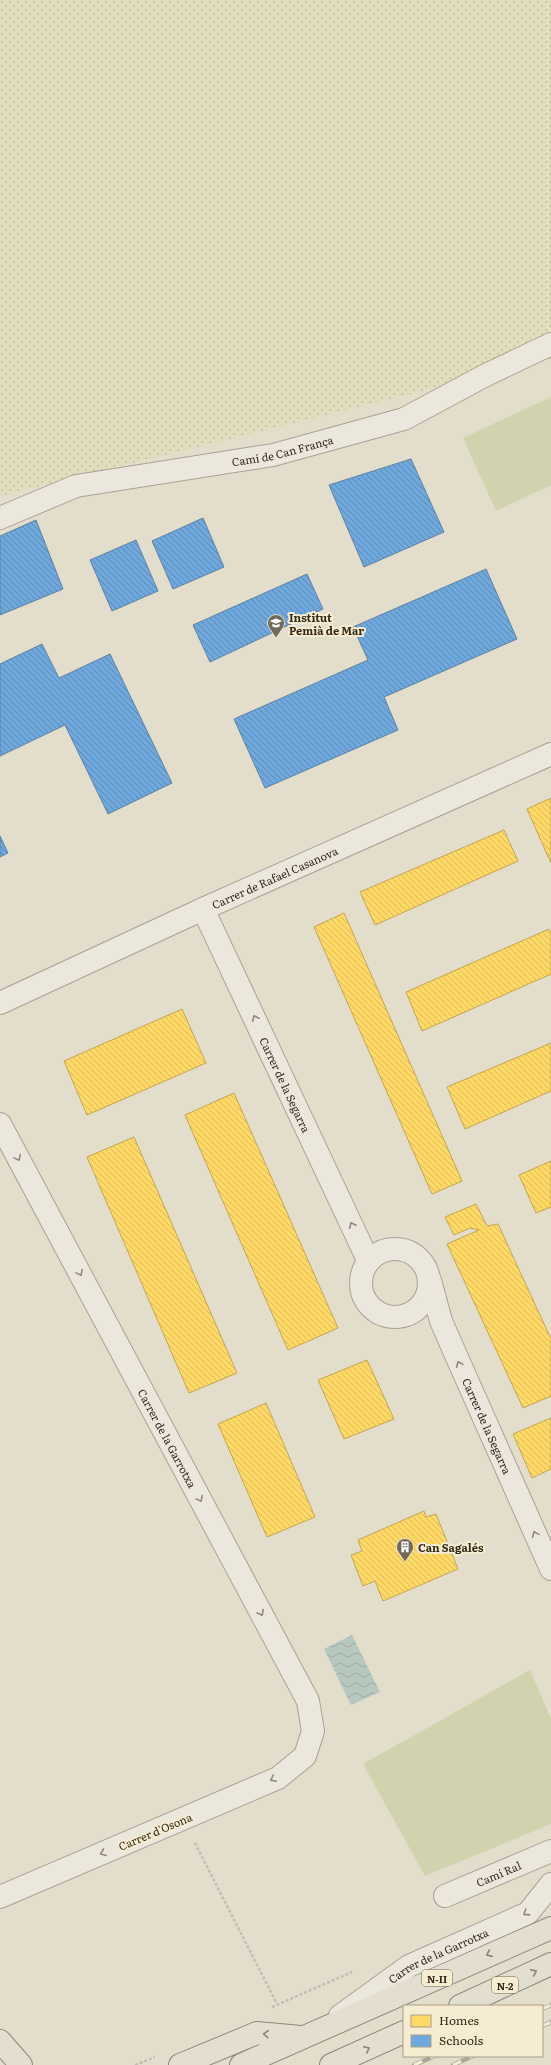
<svg xmlns="http://www.w3.org/2000/svg" width="551" height="2065" viewBox="0 0 551 2065" font-family="Literata,serif">
<style>
.farmland{fill:url(#farmland-dots)}
.park{fill:#d1d3ae}
.water{fill:url(#water-waves)}
.homes{fill:url(#homes-back-hatch);stroke:#c3a550}
.schools{fill:url(#schools-back-hatch);stroke:#5e82a3}
.lines{fill:none;stroke-linecap:round;stroke-linejoin:round}
.minor-casing{stroke:#a8a295;stroke-width:24}
.major-casing{stroke:#8e877c;stroke-width:24}
.path{stroke:#c3beb4;stroke-width:2.5;stroke-dasharray:3 2;stroke-linecap:butt}
.minor{stroke:#ece7dd;stroke-width:22}
.major{stroke:#e3decf;stroke-width:22}
.rail-casing{stroke:#aaa79d;stroke-width:4.5}
.rail{stroke:#f5ecd1;stroke-width:3;stroke-dasharray:9;stroke-linecap:butt}
.oneway{stroke:#91897d}
.oneway2{stroke:#8c8476}
.labels{text-anchor:middle;dominant-baseline:central;stroke-width:4;stroke-linejoin:round;paint-order:stroke}
.shield{fill:#f5ecd1;stroke:#6f6553;stroke-width:1}
.shield-label{font-size:10px;font-weight:bold;fill:#362b1d}
.street-label{font-size:11px;fill:#362b1d;stroke:#f5ecd1}
.poi-label{font-size:11px;font-weight:bold;fill:#362b1d;stroke:#f5ecd1;text-anchor:start}
</style>
<defs>
<pattern id="farmland-dots" width="8" height="8" patternUnits="userSpaceOnUse"><rect width="8" height="8" fill="#e2ddbc"/><path d="M2 2h.1M6 6h.1" fill="none" stroke="#c2bea1" stroke-width="1.8" stroke-linecap="round"/></pattern>
<pattern id="water-waves" width="16" height="10" patternUnits="userSpaceOnUse"><rect width="16" height="10" fill="#b7c8bf"/><path d="M0 5q4-4 8 0t8 0" fill="none" stroke="#9eaca4"/></pattern>
<pattern id="homes-back-hatch" width="6" height="6" patternUnits="userSpaceOnUse"><rect width="6" height="6" fill="#ffd966"/><path d="M-1 5l2 2M0 0l6 6M5-1l2 2" fill="none" stroke="#dbba58"/></pattern>
<pattern id="schools-back-hatch" width="6" height="6" patternUnits="userSpaceOnUse"><rect width="6" height="6" fill="#6fa8dc"/><path d="M-1 5l2 2M0 0l6 6M5-1l2 2" fill="none" stroke="#5c89b2"/></pattern>
</defs>
<rect width="100%" height="100%" fill="#e3ddcc"/>
<path class="farmland" d="M 0,0 L 551,0 L 551,359 L 0,496 Z"/>
<path class="park" d="M 551,397 L 551,485 L 496,511 L 463,438 Z
M 530,1670 L 551,1719 L 551,1824 L 425,1876 L 363,1764 Z"/>
<path class="water" d="M 352,1635 L 380,1692 L 351,1705 L 324,1649 Z"/>
<path class="homes" d="M 551,798 L 551,863 L 527,809 Z
M 504,830 L 518,861 L 375,925 L 360,892 Z
M 344,913 L 462,1181 L 432,1194 L 314,927 Z
M 549,929 L 551,933 L 551,974 L 422,1031 L 406,992 Z
M 182,1009 L 206,1063 L 87,1115 L 64,1061 Z
M 551,1043 L 551,1091 L 465,1129 L 447,1087 Z
M 234,1093 L 338,1328 L 288,1350 L 185,1115 Z
M 134,1137 L 237,1373 L 189,1393 L 87,1157 Z
M 551,1161 L 551,1207 L 536,1213 L 519,1175 Z
M 476,1204 L 487,1226 L 498,1224 L 551,1339 L 551,1396 L 523,1408 L 447,1244 L 479,1230 L 470,1228 L 454,1235 L 445,1217 Z
M 367,1360 L 394,1419 L 344,1439 L 318,1380 Z
M 266,1403 L 315,1517 L 267,1537 L 218,1424 Z
M 551,1418 L 551,1469 L 532,1478 L 513,1434 Z
M 424,1511 L 426,1517 L 436,1514 L 458,1569 L 383,1601 L 375,1581 L 363,1586 L 351,1555 L 362,1551 L 358,1540 Z"/>
<path class="schools" d="M 411,459 L 444,532 L 364,567 L 329,485 Z
M 203,518 L 224,567 L 173,589 L 152,541 Z
M 36,520 L 63,589 L 0,615 L 0,536 Z
M 136,540 L 158,591 L 112,611 L 90,560 Z
M 486,569 L 517,639 L 384,697 L 398,730 L 265,788 L 234,719 L 368,660 L 353,627 Z
M 307,574 L 323,609 L 210,662 L 193,625 Z
M 42,644 L 59,678 L 110,654 L 172,783 L 108,814 L 65,725 L 0,756 L 0,664 Z
M 0,836 L 8,853 L 0,857 Z"/>
<g class="lines">
<defs>
<g id="minor">
<path id="s1" d="M 0,518 L 76,486 L 273,455 L 404,419 L 484,376 L 551,344"/>
<path id="s2" d="M 203,909 L 368,1260"/>
<path id="s3" d="M 0,1003 L 203,909 L 551,754"/>
<path id="s4" d="M 0,1124 L 308,1701 L 313,1731 L 305,1756 L 278,1778 L 0,1897"/>
<circle cx="395" cy="1283" r="34"/>
<path id="s5" d="M 430,1280 L 441,1321 L 455,1353 L 551,1569"/>
<path id="s6" d="M 445,1896 L 551,1851"/>
<path id="s7" d="M 340,2016 L 409,1966 L 528,1913 L 551,1884"/>
</g>
<path id="major" d="M 460,2006 L 551,1964
M 0,2041 L 21,2065
M 180,2065 L 257,2033 L 301,2037
M 241,2065 L 551,1928
M 331,2065 L 404,2032"/>
</defs>
<use href="#minor" class="minor-casing"/>
<use href="#major" class="major-casing"/>
<path class="path" d="M 195,1843 L 277,2004
M 272,2007 L 352,1972
M 135,2065 L 155,2057"/>
<use href="#minor" class="minor"/>
<use href="#major" class="major"/>
<defs>
<path id="rail" d="M 542,2009 L 551,2005
M 542,2026 L 551,2022
M 414,2065 L 435,2056
M 453,2065 L 473,2056"/>
</defs>
<use href="#rail" class="rail-casing"/>
<use href="#rail" class="rail"/>
</g>
<defs><path id="oneway-chevron" d="M-2-3.5L2.5 0L-2 3.5" fill="none" stroke-width="1.6" stroke-linecap="round" stroke-linejoin="round"/></defs>
<g class="oneway">
<use href="#oneway-chevron" transform="translate(255 1018) rotate(-115)"/>
<use href="#oneway-chevron" transform="translate(18 1158) rotate(62)"/>
<use href="#oneway-chevron" transform="translate(352 1225) rotate(-115)"/>
<use href="#oneway-chevron" transform="translate(80 1273) rotate(62)"/>
<use href="#oneway-chevron" transform="translate(459 1364) rotate(-114)"/>
<use href="#oneway-chevron" transform="translate(200 1499) rotate(62)"/>
<use href="#oneway-chevron" transform="translate(535 1534) rotate(-114)"/>
<use href="#oneway-chevron" transform="translate(261 1613) rotate(62)"/>
<use href="#oneway-chevron" transform="translate(273 1779) rotate(154)"/>
<use href="#oneway-chevron" transform="translate(103 1853) rotate(157)"/>
<use href="#oneway-chevron" transform="translate(526 1913) rotate(147)"/>
</g>
<g class="oneway2">
<use href="#oneway-chevron" transform="translate(489 1954) rotate(156)"/>
<use href="#oneway-chevron" transform="translate(534 1972) rotate(-25)"/>
<use href="#oneway-chevron" transform="translate(266 2034) rotate(-176)"/>
<use href="#oneway-chevron" transform="translate(367 2049) rotate(-25)"/>
</g>
<defs>
<symbol id="school-pin" viewBox="-11 -11 22 30"><path d="M0 17L-7.5 6A9.5 9.5 0 1 1 7.5 6Z" fill="#73695a" stroke="#f5ecd1"/><path d="M0-5L7-2L0 1L-7-2ZM-4 1L0 2.5L4 1V4Q0 6-4 4Z" fill="#fff"/></symbol>
<symbol id="building-pin" viewBox="-11 -11 22 30"><path d="M0 17L-7.5 6A9.5 9.5 0 1 1 7.5 6Z" fill="#73695a" stroke="#f5ecd1"/><path d="M-4-6H4V6H1V3H-1V6H-4ZM-2.5-4.3h1.7v1.8h-1.7ZM.8-4.3h1.7v1.8H.8ZM-2.5-1h1.7V.8h-1.7ZM.8-1h1.7V.8H.8Z" fill="#fff"/></symbol>
</defs>
<g fill-rule="evenodd">
<use href="#school-pin" x="266" y="613" width="20" height="27"/>
<use href="#building-pin" x="395" y="1537" width="20" height="27"/>
</g>
<g class="labels">
<g class="shield">
<rect x="422" y="1970" width="30" height="16" rx="3"/>
<rect x="492" y="1977" width="26" height="16" rx="3"/>
</g>
<g class="shield-label">
<text x="437" y="1978">N-II</text>
<text x="505" y="1985">N-2</text>
</g>
<g class="street-label">
<text stroke="none"><textPath href="#s1" startOffset="292">Camí de Can França</textPath></text>
<text stroke="none"><textPath href="#s3" startOffset="302">Carrer de Rafael Casanova</textPath></text>
<text stroke="none"><textPath href="#s2" startOffset="194">Carrer de la Segarra</textPath></text>
<text stroke="none"><textPath href="#s5" startOffset="157">Carrer de la Segarra</textPath></text>
<text stroke="none"><textPath href="#s4" startOffset="356">Carrer de la Garrotxa</textPath></text>
<text transform="translate(155 1831) rotate(-23)">Carrer d'Osona</text>
<text stroke="none"><textPath href="#s6" startOffset="58">Camí Ral</textPath></text>
<text stroke="none"><textPath href="#s7" startOffset="116">Carrer de la Garrotxa</textPath></text>
</g>
<g class="poi-label">
<text x="289" y="617">Institut<tspan x="289" dy="13">Pemià de Mar</tspan></text>
<text x="418" y="1547">Can Sagalés</text>
</g>
</g>
<rect x="403" y="2005" width="140" height="52" fill="#f5ecd1" stroke="#a99f89"/>
<rect x="411" y="2015" width="20" height="12" fill="#ffd966" stroke="#a99f89"/>
<text x="439" y="2025" font-size="12" fill="#362b1d">Homes</text>
<rect x="411" y="2035" width="20" height="12" fill="#6fa8dc" stroke="#a99f89"/>
<text x="439" y="2045" font-size="12" fill="#362b1d">Schools</text>
</svg>
